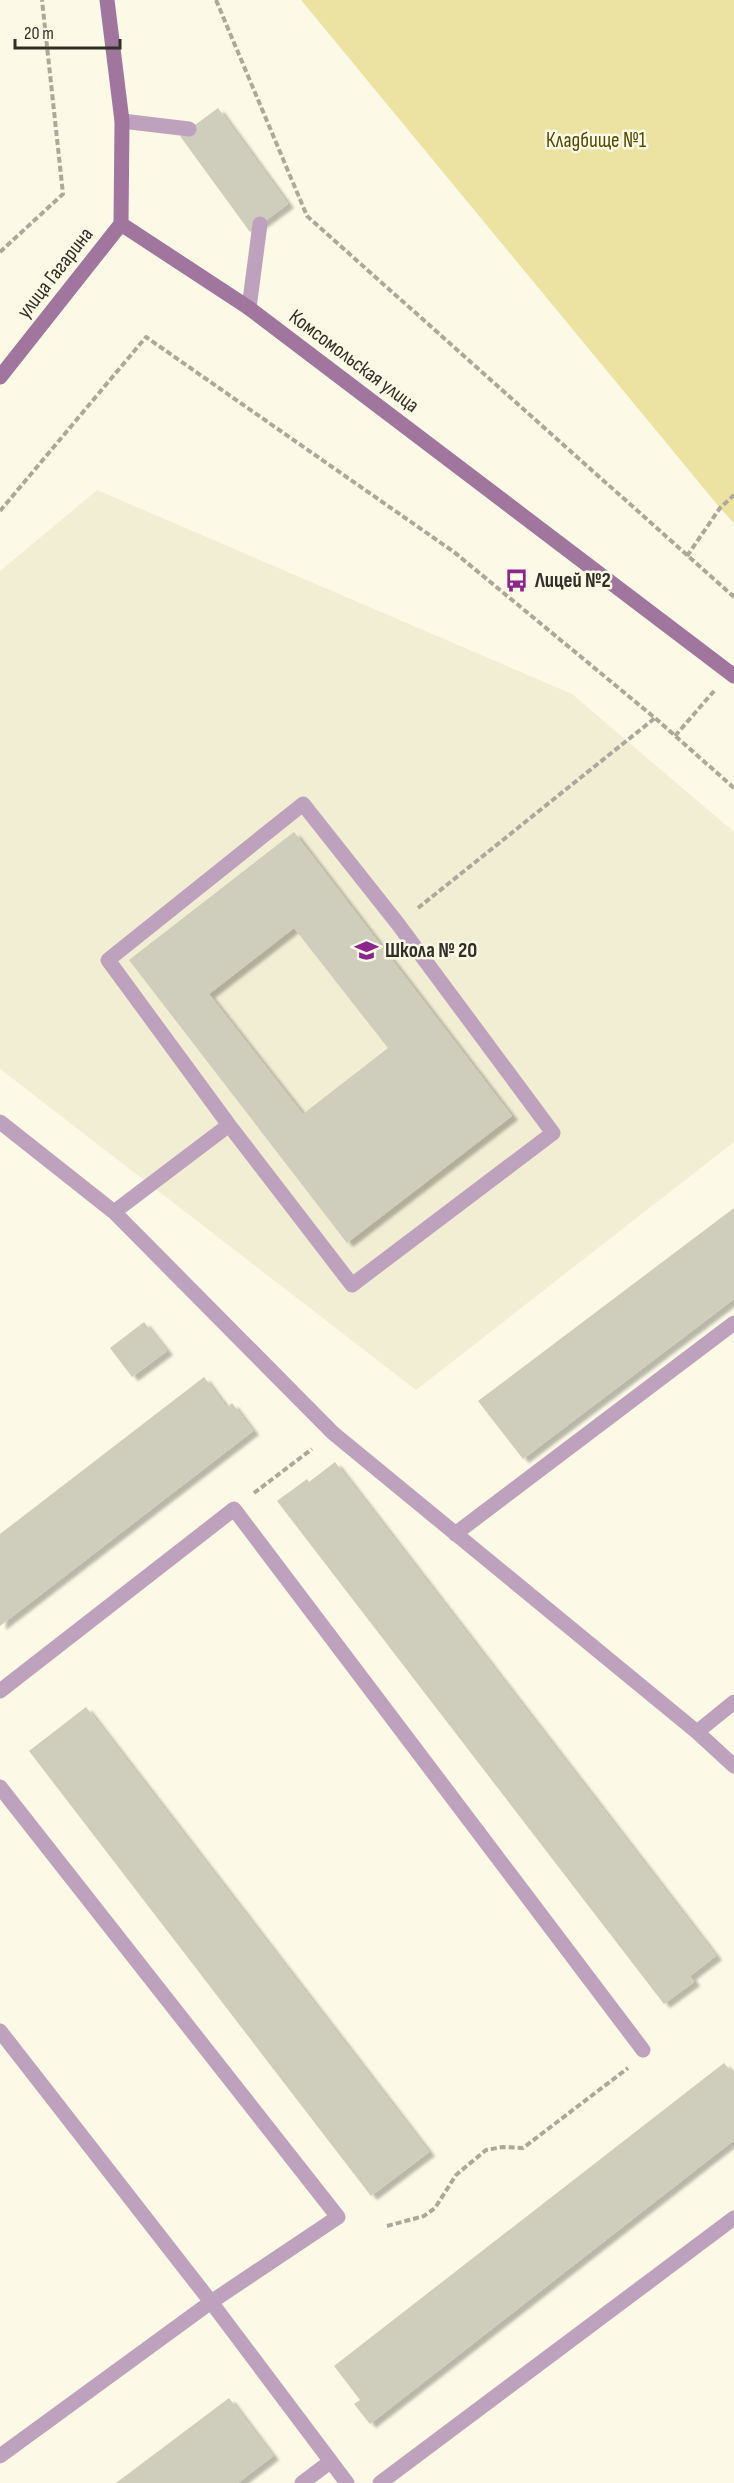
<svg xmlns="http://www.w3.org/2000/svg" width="734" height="2483" viewBox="0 0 734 2483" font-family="'Sofia Sans Condensed',sans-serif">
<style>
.built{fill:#f1eed4}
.green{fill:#ece3a2}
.building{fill:#cfcdbb;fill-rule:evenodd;filter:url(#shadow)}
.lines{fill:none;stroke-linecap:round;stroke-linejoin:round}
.path{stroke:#aba99b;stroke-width:4;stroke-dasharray:6 3;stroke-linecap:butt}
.lane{stroke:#bea1bc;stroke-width:15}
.secondary{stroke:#a0759e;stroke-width:15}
.labels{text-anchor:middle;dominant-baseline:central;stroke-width:5;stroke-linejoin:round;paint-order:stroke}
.park-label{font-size:21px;fill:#544a00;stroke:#fcfae7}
.street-label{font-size:21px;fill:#302f28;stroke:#fcfae7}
.poi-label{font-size:21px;font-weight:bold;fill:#302f28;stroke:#fcfae7;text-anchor:start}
</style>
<defs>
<filter id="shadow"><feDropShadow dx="6" dy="4" stdDeviation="1.5" flood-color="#0004"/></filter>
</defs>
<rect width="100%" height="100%" fill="#fcfae7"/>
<path class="built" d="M 97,490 L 572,694 L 734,832 L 734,1142 L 416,1390 L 0,1069 L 0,571 Z"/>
<path class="green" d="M 301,0 L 734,0 L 734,523 L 720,508 Z"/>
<path class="building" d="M 218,108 L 288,204 L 250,232 L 180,136 Z
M 294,832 L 512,1116 L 347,1243 L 129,960 ZM 294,928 L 388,1048 L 303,1114 L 209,994 Z
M 734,1208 L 734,1299 L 523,1459 L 478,1401 Z
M 144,1322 L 167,1351 L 132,1377 L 110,1348 Z
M 204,1377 L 227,1408 L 232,1403 L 253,1431 L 0,1626 L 0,1534 Z
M 335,1462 L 716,1956 L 690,1976 L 694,1982 L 664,2004 L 277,1501 L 307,1479 L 309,1482 Z
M 86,1707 L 429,2152 L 371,2196 L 29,1751 Z
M 724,2063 L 734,2075 L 734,2140 L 370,2424 L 354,2404 L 360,2400 L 334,2366 Z
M 229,2398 L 273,2456 L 238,2483 L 116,2483 Z"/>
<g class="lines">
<path class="path" d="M 216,0 L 307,216 L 734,597
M 0,252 L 63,194 L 42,0
M 0,511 L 146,337 L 454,552 L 655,718 L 734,788
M 687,556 L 720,508 L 734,495
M 675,736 L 714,691
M 418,908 L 655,718
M 254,1493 L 312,1449
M 387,2226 L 424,2216 L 435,2208 L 456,2175 L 486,2150 L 503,2147 L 523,2148 L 628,2068"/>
<path class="lane" d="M 122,121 L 189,129
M 249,308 L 260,224
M 0,1122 L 114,1212 L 333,1433 L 697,1732 L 734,1766
M 114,1212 L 229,1125 L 108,960 L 303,804 L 398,924 L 553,1133 L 352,1285 L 229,1125
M 455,1534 L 734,1323
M 0,1691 L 234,1509 L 643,2050
M 697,1732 L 734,1702
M 0,1787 L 338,2217 L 211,2302 L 0,2456
M 0,2031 L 211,2302 L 347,2483
M 302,2483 L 330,2462
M 380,2483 L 734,2218"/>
<path class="secondary" d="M 107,0 L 122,121 L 121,224
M 121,224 L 249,308 L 734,676
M 0,377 L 121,224"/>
</g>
<defs>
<symbol id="bus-bare" viewBox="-9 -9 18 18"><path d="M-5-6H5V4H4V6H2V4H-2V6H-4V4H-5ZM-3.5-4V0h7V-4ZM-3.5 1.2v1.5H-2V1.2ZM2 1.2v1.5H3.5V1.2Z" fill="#8c258c" stroke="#fcfae7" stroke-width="2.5" paint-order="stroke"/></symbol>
<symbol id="school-bare" viewBox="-9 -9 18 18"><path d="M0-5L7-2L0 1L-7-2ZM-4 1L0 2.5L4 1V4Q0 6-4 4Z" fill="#8c258c" stroke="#fcfae7" stroke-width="2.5" paint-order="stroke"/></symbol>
</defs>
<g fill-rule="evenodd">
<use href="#bus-bare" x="500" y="564" width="33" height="33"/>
<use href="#school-bare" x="350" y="934" width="33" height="33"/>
</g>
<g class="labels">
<g class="park-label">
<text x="596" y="140">Кладбище №1</text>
</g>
<g class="street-label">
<text transform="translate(55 273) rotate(-52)">улица Гагарина</text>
<text transform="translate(354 361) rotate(37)">Комсомольская улица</text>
</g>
<g class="poi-label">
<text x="535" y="580">Лицей №2</text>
<text x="385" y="950">Школа № 20</text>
</g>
</g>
<path d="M15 39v9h105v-9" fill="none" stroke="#302f28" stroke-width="3"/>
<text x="24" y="39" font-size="18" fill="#302f28" stroke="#fcfae7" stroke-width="4.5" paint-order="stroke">20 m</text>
</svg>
